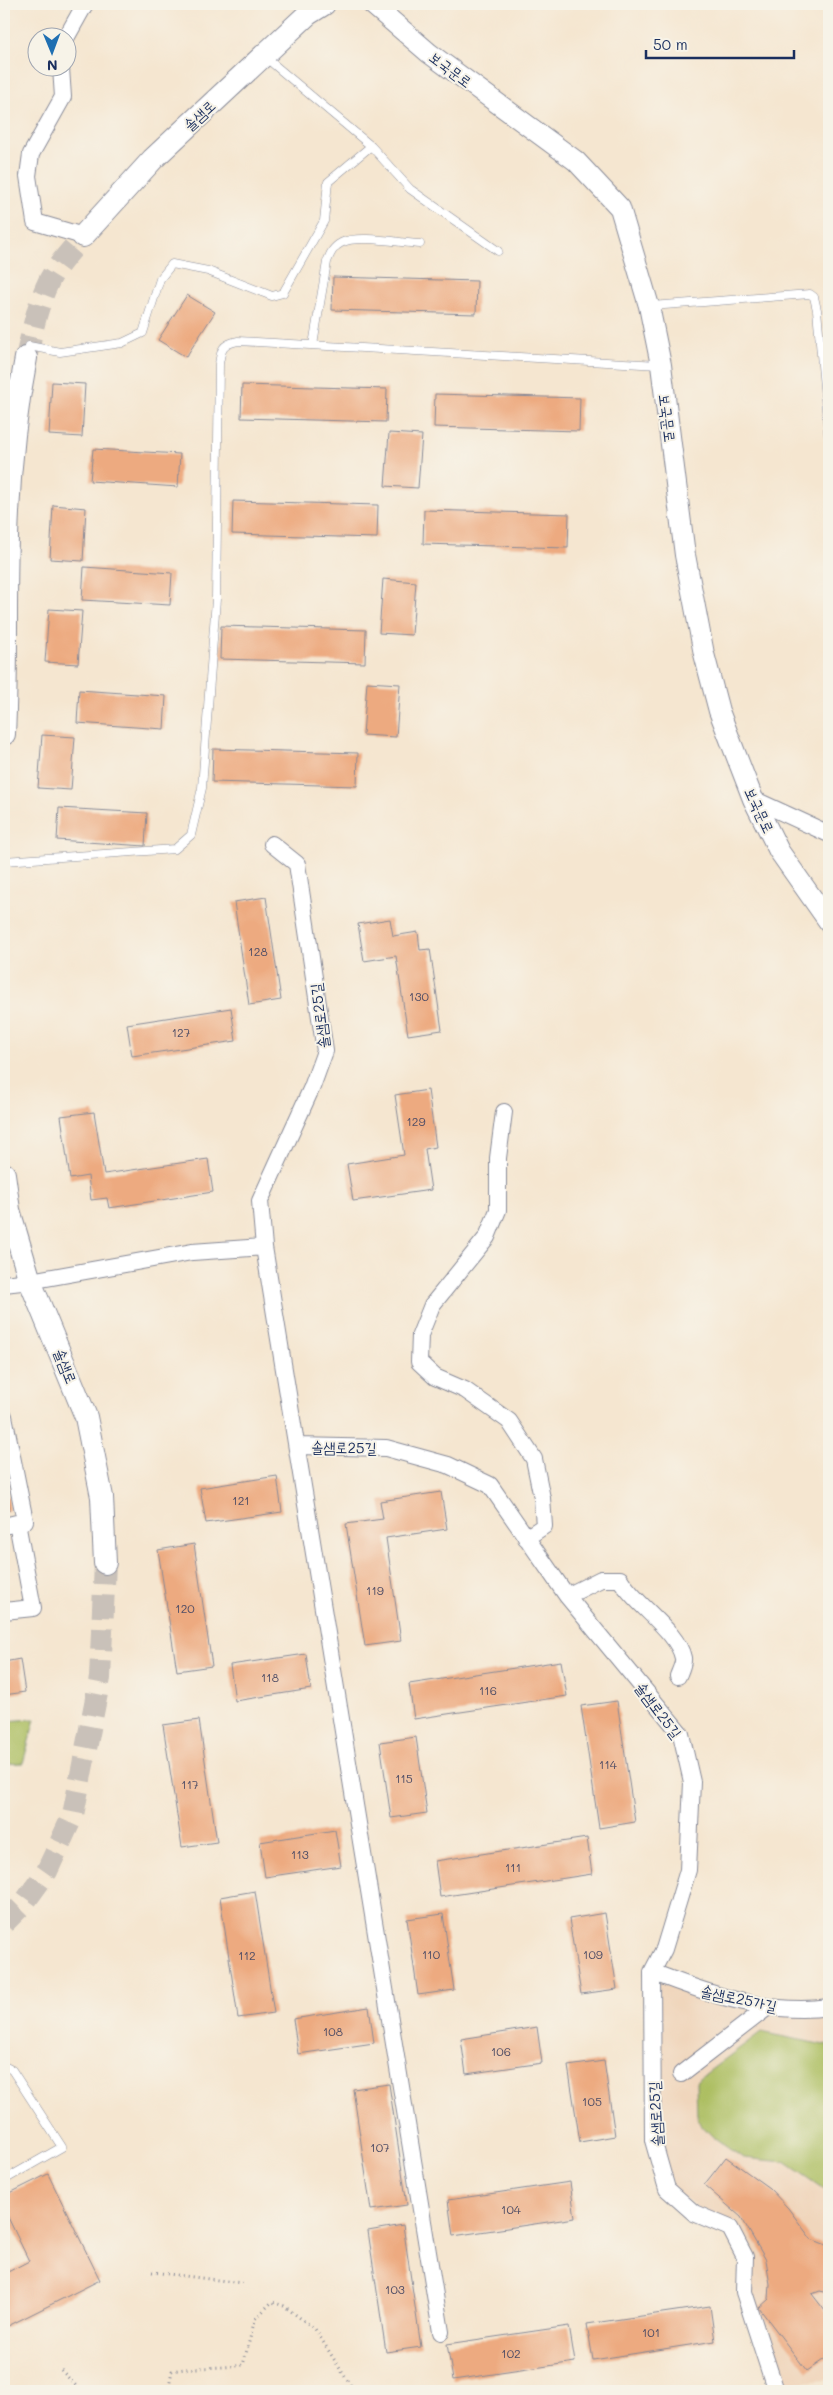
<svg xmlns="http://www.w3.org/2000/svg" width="833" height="2395" viewBox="0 0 833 2395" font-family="Mali,'Poor Story',sans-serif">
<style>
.built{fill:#f0d6bc}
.green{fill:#acbe61;stroke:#647660}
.building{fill:#edaa80}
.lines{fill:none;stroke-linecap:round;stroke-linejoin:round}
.secondary-tunnel{stroke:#c9c1b9;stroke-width:22;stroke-dasharray:22 11;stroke-linecap:butt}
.service-casing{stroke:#888a97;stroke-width:9}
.minor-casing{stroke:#888a97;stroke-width:18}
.tertiary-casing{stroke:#888a97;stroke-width:22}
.secondary-casing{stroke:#888a97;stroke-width:24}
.path{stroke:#888a97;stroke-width:3;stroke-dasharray:1 4;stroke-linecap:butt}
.service{stroke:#fff;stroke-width:8}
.minor{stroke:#fff;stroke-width:16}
.tertiary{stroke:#fff;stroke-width:20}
.secondary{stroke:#fff;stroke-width:22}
.labels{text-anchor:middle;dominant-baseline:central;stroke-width:4;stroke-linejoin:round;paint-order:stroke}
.number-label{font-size:12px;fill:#504e66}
.street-label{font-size:15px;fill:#1b2f5e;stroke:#f7f3e8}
</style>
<rect width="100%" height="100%" fill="#f7f3e8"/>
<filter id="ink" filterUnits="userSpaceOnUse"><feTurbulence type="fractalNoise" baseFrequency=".02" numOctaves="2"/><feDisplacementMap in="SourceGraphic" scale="10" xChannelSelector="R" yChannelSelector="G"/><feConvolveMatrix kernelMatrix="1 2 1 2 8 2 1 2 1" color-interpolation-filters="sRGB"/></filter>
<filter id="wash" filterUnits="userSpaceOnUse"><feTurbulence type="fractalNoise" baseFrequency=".0096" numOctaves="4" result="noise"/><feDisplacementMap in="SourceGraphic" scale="20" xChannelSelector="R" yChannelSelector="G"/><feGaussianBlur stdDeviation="1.12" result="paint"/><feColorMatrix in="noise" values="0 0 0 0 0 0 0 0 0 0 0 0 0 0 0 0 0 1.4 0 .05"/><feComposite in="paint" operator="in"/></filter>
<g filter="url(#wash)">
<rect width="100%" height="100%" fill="#f5e6d0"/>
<path class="built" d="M 658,1982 L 771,2012 L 829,2007 L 829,2380 L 779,2384 L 748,2293 L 750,2250 L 672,2187 L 660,2137 L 662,2063 Z"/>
<path class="green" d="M 35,1719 L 23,1763 L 4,1764 L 4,1721 Z
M 761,2032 L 829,2046 L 829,2192 L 785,2162 L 743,2158 L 712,2136 L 697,2120 L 696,2081 Z"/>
<g id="blocks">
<path class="building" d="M 333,277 L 477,281 L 476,314 L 332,310 Z
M 187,295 L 215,312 L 186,357 L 158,340 Z
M 52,382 L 85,384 L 82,437 L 49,435 Z
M 242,385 L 387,389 L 386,422 L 241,418 Z
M 435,394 L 580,398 L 579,431 L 434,427 Z
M 389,433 L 422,435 L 418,488 L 385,486 Z
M 93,449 L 180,454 L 178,487 L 90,481 Z
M 233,501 L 378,505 L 377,538 L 232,534 Z
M 53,505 L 86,508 L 83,561 L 50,559 Z
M 424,510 L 569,514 L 568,548 L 423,544 Z
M 84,567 L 172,573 L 170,605 L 82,600 Z
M 383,579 L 416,582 L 412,635 L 379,633 Z
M 49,609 L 82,611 L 78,664 L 45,662 Z
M 221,626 L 366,630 L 365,663 L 220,659 Z
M 367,682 L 400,684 L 396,737 L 363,735 Z
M 79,690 L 166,696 L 164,729 L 77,723 Z
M 42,735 L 75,737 L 71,790 L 38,788 Z
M 213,749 L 358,753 L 357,786 L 212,782 Z
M 59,808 L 147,813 L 145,846 L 57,840 Z
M 266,897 L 281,1000 L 249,1005 L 234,902 Z
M 390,919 L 393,936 L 418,932 L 420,950 L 430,949 L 442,1030 L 408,1035 L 396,956 L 364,961 L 358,924 Z
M 231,1008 L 236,1041 L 132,1056 L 127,1024 Z
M 428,1090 L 436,1147 L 425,1149 L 431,1190 L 353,1201 L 347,1164 L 404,1155 L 395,1095 Z
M 94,1112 L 104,1174 L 208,1159 L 213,1192 L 109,1208 L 107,1198 L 91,1200 L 88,1176 L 70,1179 L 61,1116 Z
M 277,1476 L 282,1512 L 206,1523 L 200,1488 Z
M 441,1492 L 447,1529 L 386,1538 L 401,1641 L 365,1646 L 346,1524 L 383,1519 L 380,1501 Z
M 4,1496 L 8,1496 L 10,1510 L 4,1511 Z
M 194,1544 L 212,1666 L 177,1671 L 158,1550 Z
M 306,1654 L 311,1689 L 235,1701 L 230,1665 Z
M 20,1659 L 25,1692 L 4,1695 L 4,1662 Z
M 561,1661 L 567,1696 L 414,1719 L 409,1684 Z
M 617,1701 L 635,1822 L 599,1828 L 581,1706 Z
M 199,1720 L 217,1842 L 182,1847 L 163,1725 Z
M 416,1737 L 427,1813 L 391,1818 L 380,1742 Z
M 335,1830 L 341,1866 L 265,1877 L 260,1842 Z
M 587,1838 L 592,1874 L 440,1897 L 435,1861 Z
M 255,1891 L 274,2013 L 238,2018 L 220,1897 Z
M 605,1913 L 617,1989 L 581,1994 L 569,1919 Z
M 443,1914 L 454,1990 L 418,1995 L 407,1919 Z
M 369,2007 L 374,2043 L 298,2054 L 293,2019 Z
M 537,2027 L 542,2063 L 466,2074 L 461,2039 Z
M 604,2061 L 615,2136 L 580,2142 L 568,2066 Z
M 389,2084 L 407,2205 L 371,2210 L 353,2089 Z
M 726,2157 L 769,2188 L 788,2208 L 811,2239 L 829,2246 L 829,2293 L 820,2291 L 812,2294 L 829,2316 L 829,2356 L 807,2371 L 759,2308 L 769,2299 L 770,2284 L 766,2260 L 741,2217 L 704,2185 Z
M 48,2174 L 100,2280 L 4,2328 L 4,2274 L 29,2261 L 4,2209 L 4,2196 Z
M 570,2182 L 575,2218 L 453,2236 L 448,2200 Z
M 403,2225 L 421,2347 L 386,2352 L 368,2231 Z
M 710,2306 L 715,2341 L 593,2360 L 587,2324 Z
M 569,2326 L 575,2362 L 453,2380 L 447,2344 Z"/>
</g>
</g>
<g filter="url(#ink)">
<use href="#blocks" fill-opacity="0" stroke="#888a97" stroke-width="1"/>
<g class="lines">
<path class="secondary-tunnel" d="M 26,358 C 32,333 37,306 48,283 C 56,266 71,251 83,236
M 4,1923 L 24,1903 L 47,1871 L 73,1815 L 100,1678 L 105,1563"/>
<defs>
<path id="service" d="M 265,57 L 371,146 L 410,189 L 498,251
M 651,306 L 810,294 L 814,297 L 817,310 L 829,442
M 313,345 L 327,262 C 330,254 333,247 341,243 C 357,234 401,243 420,244
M 29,346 L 60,352 L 122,343 L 143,333 L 160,279 L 172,264 L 208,271 L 272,296 L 283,293 L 324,221 L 328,182 L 371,146
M 4,861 L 175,849 L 191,835 L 202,788 L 216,599 L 219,364 C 221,350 222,344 238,341 L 659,365
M 4,2066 L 12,2070 L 62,2147 L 4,2180"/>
<path id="minor" d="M 66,38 L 85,4
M 61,68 L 63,97 L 31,154 L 28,176 L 35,222 L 83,236
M 4,386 L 19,396
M 753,799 L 829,834
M 272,844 L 297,864 L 325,1051 L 312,1087 L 260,1201 L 264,1247 L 441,2332
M 504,1112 L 498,1158 L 498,1210 L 487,1237 L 432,1305 L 420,1335 L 419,1362 L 435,1377 L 465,1390 L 509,1421 L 534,1459 L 542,1498 L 544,1526 L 526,1538
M 4,1284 L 30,1281 L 192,1252 L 264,1247
M 4,1416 L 25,1521 L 4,1526
M 297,1446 L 386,1448 L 448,1465 L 490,1485 L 567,1596 L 681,1734 L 692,1782 L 688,1870 L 664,1949 L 652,1972 L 653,2140 L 667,2189 L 694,2213 L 730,2228 L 745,2257 L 744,2292 L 776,2391
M 567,1596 L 601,1579 L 620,1579 C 635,1605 678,1631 683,1658 C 684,1663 680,1671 678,1676
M 4,1611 L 33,1608 L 17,1523
M 652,1972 C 706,1993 769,2016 829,2007
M 681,2074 L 768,2007"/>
<path id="tertiary" d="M 372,4 L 429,53 L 576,161 L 620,208 L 649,306 L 661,365 L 685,555 L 704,654 L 719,711 L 753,799 L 779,851 L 829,922"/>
<path id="secondary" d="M 83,236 L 153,159 L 308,14 L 324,4
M 4,734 C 8,660 4,587 8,513 C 10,462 16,409 26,358
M 4,1174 L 9,1210 L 30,1281 L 86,1417 L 102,1497 L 105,1563"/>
</defs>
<use href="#service" class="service-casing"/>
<use href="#minor" class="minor-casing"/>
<use href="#tertiary" class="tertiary-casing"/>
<use href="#secondary" class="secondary-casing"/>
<path class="path" d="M 152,2272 L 242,2283
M 61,2370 L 81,2391
M 168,2391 L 172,2371 C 196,2366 219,2369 243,2365 L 255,2319 L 272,2302 L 284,2306 L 315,2329 L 354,2391"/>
<use href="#service" class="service"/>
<use href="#minor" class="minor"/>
<use href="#tertiary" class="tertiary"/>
<use href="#secondary" class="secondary"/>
</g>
</g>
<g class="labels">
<g class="number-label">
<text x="258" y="951">128</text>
<text x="419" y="996">130</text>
<text x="181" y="1032">127</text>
<text x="416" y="1121">129</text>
<text x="241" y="1500">121</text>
<text x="375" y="1590">119</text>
<text x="185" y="1608">120</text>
<text x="270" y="1677">118</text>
<text x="488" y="1690">116</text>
<text x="608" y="1764">114</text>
<text x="404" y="1778">115</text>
<text x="190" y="1784">117</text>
<text x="300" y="1854">113</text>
<text x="513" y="1867">111</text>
<text x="431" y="1954">110</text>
<text x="593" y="1954">109</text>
<text x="247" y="1955">112</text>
<text x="333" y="2031">108</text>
<text x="501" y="2051">106</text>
<text x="592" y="2101">105</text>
<text x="380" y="2147">107</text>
<text x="511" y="2209">104</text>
<text x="395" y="2289">103</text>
<text x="651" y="2332">101</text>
<text x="511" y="2353">102</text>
</g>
<g class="street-label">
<text transform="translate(451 69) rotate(37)">보국문로</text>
<text transform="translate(199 115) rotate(-43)">솔샘로</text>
<text transform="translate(668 418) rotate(83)">보국문로</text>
<text transform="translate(760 810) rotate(65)">보국문로</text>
<text transform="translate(319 1016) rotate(-97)">솔샘로25길</text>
<text transform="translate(66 1366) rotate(68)">솔샘로</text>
<text transform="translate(344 1447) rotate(1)">솔샘로25길</text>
<text transform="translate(659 1710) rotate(53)">솔샘로25길</text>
<text transform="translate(739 1998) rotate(12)">솔샘로25가길</text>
<text transform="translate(655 2114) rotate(-93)">솔샘로25길</text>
</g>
</g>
<rect width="833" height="2395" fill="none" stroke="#f7f3e8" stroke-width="20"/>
<g transform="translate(52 52) rotate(179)"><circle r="24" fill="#f7f3e8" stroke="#9fa5b1"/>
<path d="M0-4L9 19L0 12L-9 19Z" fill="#1f6fb2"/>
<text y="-8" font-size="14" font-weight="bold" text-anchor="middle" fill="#1b2f5e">N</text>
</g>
<path d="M646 50v8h148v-8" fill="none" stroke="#1b2f5e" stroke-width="2.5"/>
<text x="653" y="50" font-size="15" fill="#1b2f5e" stroke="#f7f3e8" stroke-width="4" paint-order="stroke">50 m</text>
</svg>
